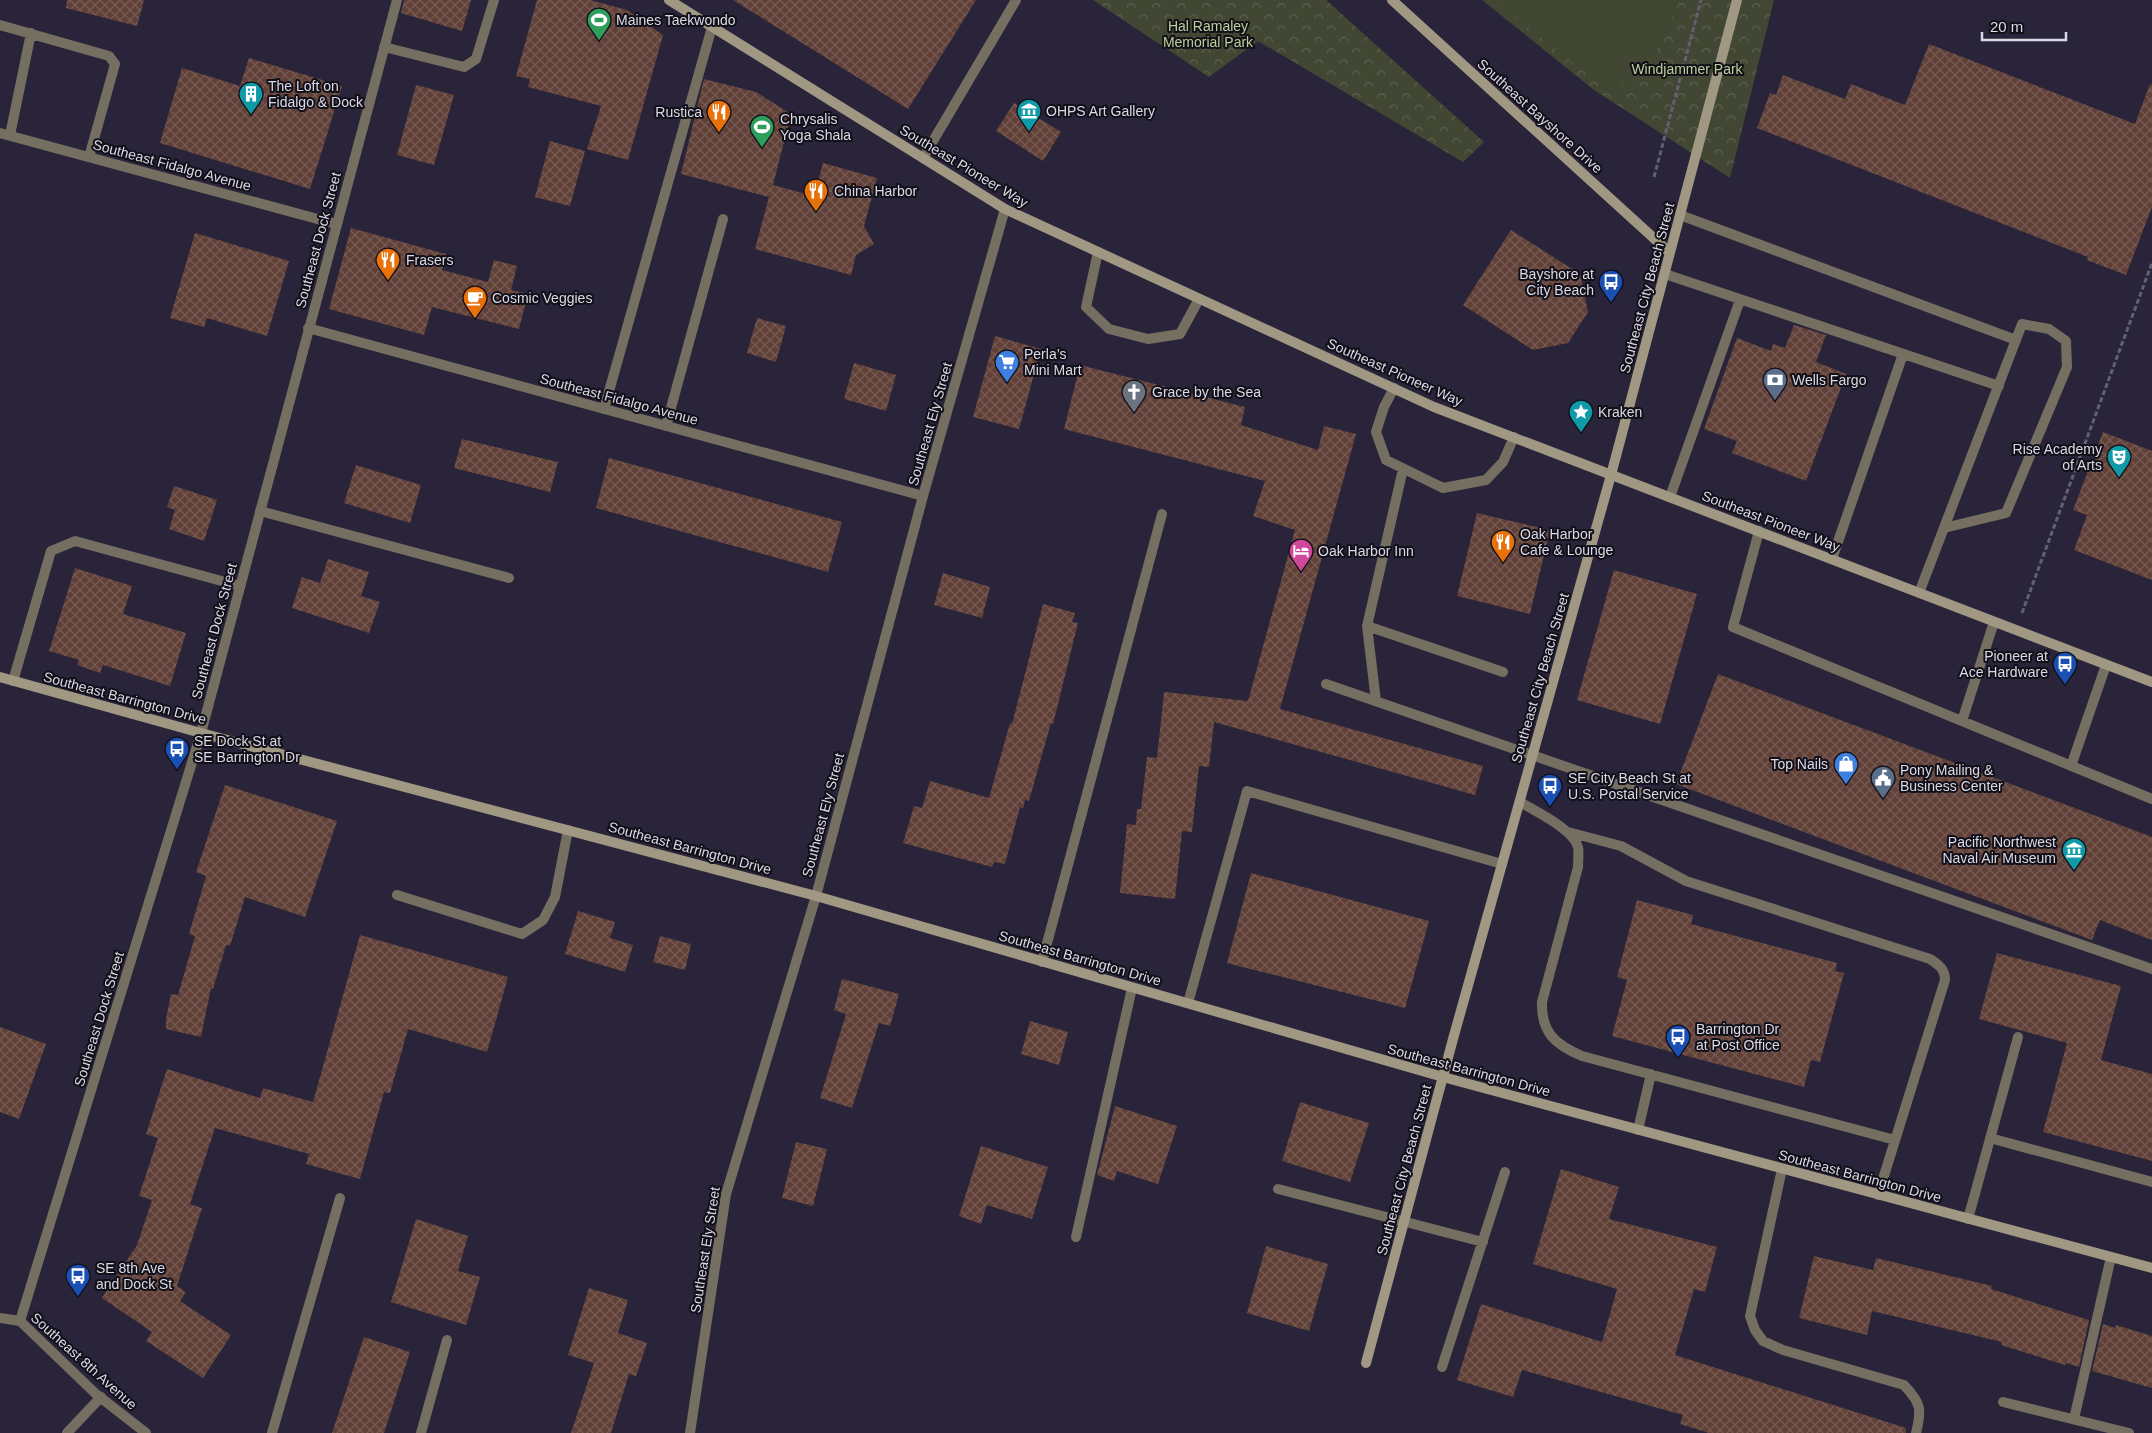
<svg xmlns="http://www.w3.org/2000/svg" width="2152" height="1433" viewBox="0 0 2152 1433" font-family="Arial,sans-serif">
<style>
.forest{fill:url(#forest-crowns)}
.pitch{fill:#414732}
.building{fill:url(#building-cross-hatch)}
.lines{fill:none;stroke-linecap:round;stroke-linejoin:round}
.path{stroke:#635f72;stroke-width:3;stroke-dasharray:5 2.5;stroke-linecap:butt}
.lane{stroke:#756f62;stroke-width:10}
.street{stroke:#756f62;stroke-width:10}
.secondary{stroke:#a09882;stroke-width:10}
.labels{text-anchor:middle;dominant-baseline:central;stroke-width:4;stroke-linejoin:round;paint-order:stroke}
.poi-label{font-size:14px;fill:#dcd9e7;stroke:#110f18;text-anchor:start}
.park-label{font-size:14px;fill:#bed098;stroke:#110f18}
.street-label{font-size:14px;fill:#dcd9e7;stroke:#110f18}
</style>
<defs>
<pattern id="forest-crowns" width="20" height="18" patternUnits="userSpaceOnUse" patternTransform="scale(1.25)"><rect width="20" height="18" fill="#414732"/><path d="M2 6a3 3 0 1 1 6 0M12 15a3 3 0 1 1 6 0" fill="none" stroke="#5c6150"/></pattern>
<pattern id="building-cross-hatch" width="8" height="8" patternUnits="userSpaceOnUse" patternTransform="scale(1.25)"><rect width="8" height="8" fill="#604037"/><path d="M0 0l8 8M0 8l8-8" fill="none" stroke="#765b54"/></pattern>
</defs>
<rect width="100%" height="100%" fill="#292439"/>
<path class="forest" d="M 1093,0 L 1326,0 L 1484,142 L 1463,162 L 1258,41 L 1209,77 Z
M 1482,0 L 1774,0 L 1730,178 L 1594,90 Z"/>
<path class="pitch" d="M 1494,0 L 1680,0 L 1643,80 L 1606,89 Z"/>
<path class="building" d="M 67,0 L 144,0 L 137,26 L 66,8 Z
M 404,0 L 471,0 L 462,31 L 401,13 Z
M 537,0 L 590,0 L 627,10 L 663,35 L 628,160 L 587,149 L 601,106 L 528,87 L 530,79 L 516,76 Z
M 733,0 L 976,0 L 908,109 Z
M 1929,44 L 2135,124 L 2150,84 L 2152,85 L 2152,207 L 2126,275 L 2087,260 L 2088,257 L 1757,128 L 1770,93 L 1776,95 L 1783,75 L 1845,99 L 1851,84 L 1905,105 Z
M 249,58 L 342,86 L 310,189 L 160,143 L 182,68 L 240,86 Z
M 704,79 L 756,92 L 791,114 L 773,185 L 814,196 L 823,163 L 877,178 L 864,226 L 874,244 L 856,255 L 851,275 L 755,249 L 769,197 L 681,174 Z
M 416,85 L 454,95 L 434,165 L 397,155 Z
M 1014,103 L 1061,132 L 1043,161 L 996,131 Z
M 550,141 L 585,151 L 570,206 L 535,197 Z
M 351,228 L 446,254 L 442,270 L 488,282 L 494,260 L 517,266 L 511,290 L 528,294 L 519,329 L 432,307 L 424,335 L 329,309 Z
M 1511,230 L 1580,274 L 1588,312 L 1568,343 L 1533,350 L 1463,305 Z
M 195,233 L 289,261 L 267,336 L 207,318 L 204,327 L 170,318 Z
M 757,318 L 786,326 L 776,362 L 747,353 Z
M 1794,325 L 1826,335 L 1816,362 L 1846,374 L 1806,481 L 1732,453 L 1737,441 L 1704,429 L 1737,338 L 1771,351 L 1773,344 L 1785,348 Z
M 995,336 L 1041,349 L 1019,429 L 973,417 Z
M 854,363 L 896,375 L 886,411 L 844,399 Z
M 1080,365 L 1245,407 L 1241,425 L 1318,450 L 1324,426 L 1356,434 L 1280,709 L 1483,766 L 1475,795 L 1214,722 L 1209,767 L 1199,766 L 1192,832 L 1182,831 L 1175,899 L 1120,893 L 1127,824 L 1136,825 L 1137,809 L 1141,809 L 1147,757 L 1157,758 L 1164,692 L 1248,701 L 1295,530 L 1253,516 L 1265,481 L 1064,429 Z
M 2103,432 L 2152,451 L 2152,580 L 2074,550 L 2087,515 L 2073,510 Z
M 462,439 L 558,462 L 550,492 L 454,468 Z
M 609,458 L 842,522 L 828,572 L 596,508 Z
M 356,465 L 421,485 L 410,523 L 344,503 Z
M 174,486 L 217,500 L 204,541 L 169,529 L 175,510 L 167,507 Z
M 1477,513 L 1550,530 L 1530,614 L 1457,596 Z
M 328,559 L 369,572 L 361,596 L 380,602 L 369,633 L 292,608 L 302,577 L 320,583 Z
M 75,568 L 132,586 L 123,614 L 186,633 L 170,686 L 103,665 L 100,673 L 77,665 L 79,660 L 49,651 Z
M 1614,570 L 1697,594 L 1660,724 L 1577,700 Z
M 943,573 L 990,587 L 982,618 L 934,605 Z
M 1043,604 L 1075,613 L 1072,622 L 1078,623 L 1053,724 L 1051,723 L 1029,801 L 1025,800 L 1023,808 L 1020,807 L 1005,864 L 994,862 L 992,867 L 903,843 L 914,806 L 922,808 L 930,781 L 989,798 L 1010,723 L 1012,724 Z
M 1718,674 L 2152,837 L 2152,940 L 2100,920 L 2092,940 L 1676,784 Z
M 225,785 L 337,821 L 305,917 L 245,897 L 230,946 L 226,945 L 213,989 L 211,988 L 201,1037 L 166,1029 L 166,1019 L 171,994 L 178,995 L 195,936 L 189,934 L 206,876 L 196,872 Z
M 1251,873 L 1429,921 L 1405,1008 L 1227,963 Z
M 1637,900 L 1693,915 L 1691,924 L 1837,963 L 1835,971 L 1844,973 L 1820,1062 L 1811,1060 L 1804,1087 L 1612,1036 L 1627,980 L 1617,977 Z
M 578,911 L 615,922 L 610,938 L 633,945 L 625,972 L 565,954 Z
M 360,935 L 508,977 L 487,1052 L 408,1029 L 390,1093 L 384,1092 L 360,1179 L 306,1164 L 309,1154 L 215,1128 L 190,1204 L 202,1208 L 177,1286 L 186,1292 L 180,1301 L 231,1335 L 203,1378 L 146,1341 L 152,1332 L 102,1298 L 137,1245 L 152,1200 L 139,1196 L 158,1138 L 146,1134 L 167,1069 L 260,1098 L 263,1088 L 313,1102 Z
M 660,936 L 691,944 L 685,970 L 653,962 Z
M 1997,953 L 2121,986 L 2101,1060 L 2152,1074 L 2152,1161 L 2043,1132 L 2067,1043 L 1979,1019 Z
M 842,979 L 899,994 L 890,1026 L 879,1023 L 852,1108 L 820,1098 L 846,1014 L 834,1010 Z
M 1030,1021 L 1068,1032 L 1059,1065 L 1021,1054 Z
M 0,1027 L 46,1044 L 19,1119 L 0,1112 Z
M 1300,1102 L 1369,1123 L 1350,1182 L 1282,1161 Z
M 1115,1106 L 1177,1126 L 1158,1184 L 1117,1171 L 1114,1181 L 1097,1175 Z
M 796,1142 L 827,1149 L 813,1206 L 782,1198 Z
M 981,1146 L 1048,1167 L 1032,1219 L 987,1205 L 981,1224 L 959,1216 Z
M 1561,1169 L 1619,1187 L 1609,1219 L 1717,1247 L 1705,1292 L 1694,1289 L 1675,1355 L 1906,1428 L 1906,1433 L 1709,1433 L 1680,1424 L 1683,1415 L 1522,1370 L 1513,1397 L 1457,1380 L 1481,1304 L 1602,1342 L 1617,1289 L 1533,1264 Z
M 416,1219 L 468,1236 L 458,1271 L 480,1277 L 466,1325 L 391,1302 Z
M 1266,1246 L 1328,1264 L 1309,1331 L 1247,1313 Z
M 1814,1256 L 1873,1270 L 1876,1258 L 1992,1286 L 1991,1289 L 2089,1320 L 2079,1367 L 2066,1363 L 2065,1365 L 2001,1345 L 2002,1342 L 1872,1311 L 1867,1335 L 1799,1318 Z
M 589,1288 L 628,1300 L 618,1333 L 647,1343 L 636,1376 L 629,1374 L 611,1433 L 571,1433 L 594,1363 L 568,1355 Z
M 2103,1324 L 2115,1328 L 2116,1325 L 2152,1336 L 2152,1388 L 2092,1371 Z
M 364,1337 L 410,1352 L 384,1433 L 332,1433 Z"/>
<g class="lines">
<path class="path" d="M 1654,177 L 1701,0
M 2022,613 L 2152,263"/>
<path class="lane" d="M 0,25 L 109,56 L 115,64 L 89,157
M 384,47 L 464,67 L 476,59 L 494,0
M 10,135 L 31,33
M 923,158 L 1016,0
M 1680,215 L 2016,340
M 1098,252 L 1086,307 L 1109,329 L 1148,339 L 1180,334 L 1199,299
M 1665,274 L 1999,386
M 1394,388 L 1384,407 L 1376,432 L 1386,460 L 1443,488 L 1486,480 L 1503,462 L 1514,437
M 604,409 L 712,27
M 666,426 L 723,219
M 1670,497 L 1740,300
M 260,511 L 509,578
M 1759,531 L 1733,627 L 2152,799
M 1832,559 L 1903,354
M 1919,593 L 2022,324 L 2049,329 L 2066,341 L 2067,367 L 2006,513 L 1944,528
M 1367,626 L 1503,672
M 13,681 L 51,551 L 75,541 L 240,586
M 1326,684 L 2152,969
M 1376,701 L 1367,626 L 1403,469
M 1962,721 L 1994,622
M 2071,766 L 2106,665
M 1520,802 C 1535,811 1573,829 1578,847 C 1579,853 1578,860 1578,867 L 1542,1002 C 1541,1033 1556,1045 1582,1056 L 1895,1140
M 1568,832 L 1621,846 L 1686,881 L 1930,959 C 1939,965 1945,969 1945,980 L 1878,1195
M 397,895 L 522,934 L 543,920 L 555,897 L 568,830
M 1042,962 L 1162,514
M 1188,1003 L 1247,791 L 1502,864
M 1638,1130 L 1651,1074
M 1990,1138 L 2152,1182
M 1782,1169 L 1750,1316 L 1755,1330 L 1763,1341 L 1783,1350 L 1904,1385 C 1921,1403 1922,1409 1916,1433
M 1278,1189 L 1483,1242
M 1968,1219 L 2018,1037
M 1076,1237 L 1132,988
M 1442,1367 L 1505,1172
M 2003,1402 L 2129,1433
M 2074,1419 L 2111,1257
M 67,1433 L 101,1397
M 272,1433 L 340,1198
M 421,1433 L 447,1340"/>
<path class="street" d="M 0,133 L 336,224
M 308,328 L 923,496
M 0,1318 L 20,1321 L 96,1394 L 146,1433
M 20,1321 L 201,733 L 397,0
M 690,1433 L 726,1194 L 816,896 L 923,496 L 1005,209"/>
<path class="secondary" d="M 669,0 L 1005,209 L 1434,407 L 2152,682
M 1392,0 L 1669,252
M 0,677 L 201,733 L 816,896 L 1443,1077 L 2152,1268
M 1366,1363 L 1453,1039 L 1611,475 L 1737,0"/>
</g>
<defs>
<symbol id="stadium-pin" viewBox="-11 -11 22 30"><path d="M0 17L-7.5 6A9.5 9.5 0 1 1 7.5 6Z" fill="#2e9e5b" stroke="#110f18"/><path d="M0-5a6.5 5 0 1 0 0 10a6.5 5 0 1 0 0-10ZM-3.5-1.8h7v3.6h-7Z" fill="#fff"/></symbol>
<symbol id="building-pin" viewBox="-11 -11 22 30"><path d="M0 17L-7.5 6A9.5 9.5 0 1 1 7.5 6Z" fill="#0f9aa8" stroke="#110f18"/><path d="M-4-6H4V6H1V3H-1V6H-4ZM-2.5-4.3h1.7v1.8h-1.7ZM.8-4.3h1.7v1.8H.8ZM-2.5-1h1.7V.8h-1.7ZM.8-1h1.7V.8H.8Z" fill="#fff"/></symbol>
<symbol id="museum-pin" viewBox="-11 -11 22 30"><path d="M0 17L-7.5 6A9.5 9.5 0 1 1 7.5 6Z" fill="#0f9aa8" stroke="#110f18"/><path d="M0-6L6-3V-2H-6V-3ZM-5-1h2V3h-2ZM-1-1h2V3h-2ZM3-1h2V3H3ZM-6 4H6V6H-6Z" fill="#fff"/></symbol>
<symbol id="restaurant-pin" viewBox="-11 -11 22 30"><path d="M0 17L-7.5 6A9.5 9.5 0 1 1 7.5 6Z" fill="#e8710a" stroke="#110f18"/><path d="M-5-6h1v4h1v-4h1v4h1v-4h1v5L-1.5 .5V6h-2V.5L-5-1ZM5-6V6H3V1.5H1.5Q1.5-4 5-6Z" fill="#fff"/></symbol>
<symbol id="bus-pin" viewBox="-11 -11 22 30"><path d="M0 17L-7.5 6A9.5 9.5 0 1 1 7.5 6Z" fill="#1a4fb4" stroke="#110f18"/><path d="M-5-6H5V4H4V6H2V4H-2V6H-4V4H-5ZM-3.5-4V0h7V-4ZM-3.5 1.2v1.5H-2V1.2ZM2 1.2v1.5H3.5V1.2Z" fill="#fff"/></symbol>
<symbol id="cafe-pin" viewBox="-11 -11 22 30"><path d="M0 17L-7.5 6A9.5 9.5 0 1 1 7.5 6Z" fill="#e8710a" stroke="#110f18"/><path d="M-5.5-4.5H6V0H3Q3 3.5 0 3.5H-2.5Q-5.5 3.5-5.5 0ZM3-3.2v2h1.7v-2ZM-6 4.5H4V6H-6Z" fill="#fff"/></symbol>
<symbol id="supermarket-pin" viewBox="-11 -11 22 30"><path d="M0 17L-7.5 6A9.5 9.5 0 1 1 7.5 6Z" fill="#3f7fe0" stroke="#110f18"/><path d="M-6-5.5h2.5l.6 2H6L4.5 2H-2.5L-4.4-4H-6ZM-1.5 3.2a1.3 1.3 0 1 0 .1 0ZM3 3.2a1.3 1.3 0 1 0 .1 0Z" fill="#fff"/></symbol>
<symbol id="bank-pin" viewBox="-11 -11 22 30"><path d="M0 17L-7.5 6A9.5 9.5 0 1 1 7.5 6Z" fill="#5c6f8a" stroke="#110f18"/><path d="M-6-4H6V4H-6ZM0-2.3a2.3 2.3 0 1 0 0 4.6a2.3 2.3 0 1 0 0-4.6Z" fill="#fff"/></symbol>
<symbol id="church-pin" viewBox="-11 -11 22 30"><path d="M0 17L-7.5 6A9.5 9.5 0 1 1 7.5 6Z" fill="#6b7280" stroke="#110f18"/><path d="M-1.2-6h2.4v3.5h3.3v2.4h-3.3V6h-2.4V-.1h-3.3v-2.4h3.3Z" fill="#fff"/></symbol>
<symbol id="sight-pin" viewBox="-11 -11 22 30"><path d="M0 17L-7.5 6A9.5 9.5 0 1 1 7.5 6Z" fill="#0f9aa8" stroke="#110f18"/><path d="M0-6L1.8-2.2L6-1.7L2.9 1.2L3.7 5.4L0 3.3L-3.7 5.4L-2.9 1.2L-6-1.7L-1.8-2.2Z" fill="#fff"/></symbol>
<symbol id="theatre-pin" viewBox="-11 -11 22 30"><path d="M0 17L-7.5 6A9.5 9.5 0 1 1 7.5 6Z" fill="#0f9aa8" stroke="#110f18"/><path d="M-5-5.5Q0-4 5-5.5V0Q5 5 0 6Q-5 5-5 0ZM-3.3-2.5H-1v1.5H-3.3ZM1-2.5H3.3v1.5H1ZM-2.8 1Q0 5.5 2.8 1Z" fill="#fff"/></symbol>
<symbol id="hotel-pin" viewBox="-11 -11 22 30"><path d="M0 17L-7.5 6A9.5 9.5 0 1 1 7.5 6Z" fill="#d1479c" stroke="#110f18"/><path d="M-6-4.5h1.5V1H6V5H4.5V3h-9V5H-6ZM-4 0a1.8 1.8 0 1 1 3.6 0ZM.5 0V-2.5h3Q6-2.5 6 0Z" fill="#fff"/></symbol>
<symbol id="shop-pin" viewBox="-11 -11 22 30"><path d="M0 17L-7.5 6A9.5 9.5 0 1 1 7.5 6Z" fill="#3f7fe0" stroke="#110f18"/><path d="M-5-2.5h2.3a2.7 3.5 0 0 1 5.4 0H5L5.5 6h-11ZM-1.5-2.5h3a1.5 2.3 0 0 0-3 0Z" fill="#fff"/></symbol>
<symbol id="civic-pin" viewBox="-11 -11 22 30"><path d="M0 17L-7.5 6A9.5 9.5 0 1 1 7.5 6Z" fill="#5c6f8a" stroke="#110f18"/><path d="M-.6-6.5H3V-4.5H.6V-3L4-1V1h2V6H-6V1h2V-1L-.6-3ZM-1.2 2.5V6h2.4V2.5Z" fill="#fff"/></symbol>
</defs>
<g fill-rule="evenodd">
<use href="#stadium-pin" x="585" y="6" width="28" height="38"/>
<use href="#building-pin" x="237" y="80" width="28" height="38"/>
<use href="#museum-pin" x="1015" y="97" width="28" height="38"/>
<use href="#restaurant-pin" x="705" y="98" width="28" height="38"/>
<use href="#stadium-pin" x="748" y="113" width="28" height="38"/>
<use href="#restaurant-pin" x="802" y="177" width="28" height="38"/>
<use href="#restaurant-pin" x="374" y="246" width="28" height="38"/>
<use href="#bus-pin" x="1597" y="268" width="28" height="38"/>
<use href="#cafe-pin" x="461" y="284" width="28" height="38"/>
<use href="#supermarket-pin" x="993" y="348" width="28" height="38"/>
<use href="#bank-pin" x="1761" y="366" width="28" height="38"/>
<use href="#church-pin" x="1120" y="378" width="28" height="38"/>
<use href="#sight-pin" x="1567" y="398" width="28" height="38"/>
<use href="#theatre-pin" x="2105" y="443" width="28" height="38"/>
<use href="#restaurant-pin" x="1489" y="528" width="28" height="38"/>
<use href="#hotel-pin" x="1287" y="537" width="28" height="38"/>
<use href="#bus-pin" x="2051" y="650" width="28" height="38"/>
<use href="#bus-pin" x="163" y="735" width="28" height="38"/>
<use href="#shop-pin" x="1832" y="750" width="28" height="38"/>
<use href="#civic-pin" x="1869" y="764" width="28" height="38"/>
<use href="#bus-pin" x="1536" y="772" width="28" height="38"/>
<use href="#museum-pin" x="2060" y="836" width="28" height="38"/>
<use href="#bus-pin" x="1664" y="1023" width="28" height="38"/>
<use href="#bus-pin" x="64" y="1262" width="28" height="38"/>
</g>
<g class="labels">
<g class="poi-label">
<text x="616" y="20">Maines Taekwondo</text>
<text x="268" y="86">The Loft on<tspan x="268" dy="16">Fidalgo &amp; Dock</tspan></text>
<text x="1046" y="111">OHPS Art Gallery</text>
<text x="702" y="112" text-anchor="end">Rustica</text>
<text x="780" y="119">Chrysalis<tspan x="780" dy="16">Yoga Shala</tspan></text>
<text x="834" y="191">China Harbor</text>
<text x="406" y="260">Frasers</text>
<text x="1594" y="274" text-anchor="end">Bayshore at<tspan x="1594" dy="16">City Beach</tspan></text>
<text x="492" y="298">Cosmic Veggies</text>
<text x="1024" y="354">Perla’s<tspan x="1024" dy="16">Mini Mart</tspan></text>
<text x="1792" y="380">Wells Fargo</text>
<text x="1152" y="392">Grace by the Sea</text>
<text x="1598" y="412">Kraken</text>
<text x="2102" y="449" text-anchor="end">Rise Academy<tspan x="2102" dy="16">of Arts</tspan></text>
<text x="1520" y="534">Oak Harbor<tspan x="1520" dy="16">Cafe &amp; Lounge</tspan></text>
<text x="1318" y="551">Oak Harbor Inn</text>
<text x="2048" y="656" text-anchor="end">Pioneer at<tspan x="2048" dy="16">Ace Hardware</tspan></text>
<text x="194" y="741">SE Dock St at<tspan x="194" dy="16">SE Barrington Dr</tspan></text>
<text x="1828" y="764" text-anchor="end">Top Nails</text>
<text x="1900" y="770">Pony Mailing &amp;<tspan x="1900" dy="16">Business Center</tspan></text>
<text x="1568" y="778">SE City Beach St at<tspan x="1568" dy="16">U.S. Postal Service</tspan></text>
<text x="2056" y="842" text-anchor="end">Pacific Northwest<tspan x="2056" dy="16">Naval Air Museum</tspan></text>
<text x="1696" y="1029">Barrington Dr<tspan x="1696" dy="16">at Post Office</tspan></text>
<text x="96" y="1268">SE 8th Ave<tspan x="96" dy="16">and Dock St</tspan></text>
</g>
<g class="park-label">
<text x="1208" y="26">Hal Ramaley<tspan x="1208" dy="16">Memorial Park</tspan></text>
<text x="1687" y="69">Windjammer Park</text>
</g>
<g class="street-label">
<text transform="translate(1540 116) rotate(42)">Southeast Bayshore Drive</text>
<text transform="translate(172 165) rotate(15)">Southeast Fidalgo Avenue</text>
<text transform="translate(964 166) rotate(31)">Southeast Pioneer Way</text>
<text transform="translate(318 240) rotate(-75)">Southeast Dock Street</text>
<text transform="translate(1647 288) rotate(-75)">Southeast City Beach Street</text>
<text transform="translate(1395 372) rotate(24)">Southeast Pioneer Way</text>
<text transform="translate(619 399) rotate(15)">Southeast Fidalgo Avenue</text>
<text transform="translate(930 424) rotate(-74)">Southeast Ely Street</text>
<text transform="translate(1771 521) rotate(21)">Southeast Pioneer Way</text>
<text transform="translate(214 631) rotate(-75)">Southeast Dock Street</text>
<text transform="translate(1540 678) rotate(-74)">Southeast City Beach Street</text>
<text transform="translate(125 698) rotate(15)">Southeast Barrington Drive</text>
<text transform="translate(823 815) rotate(-75)">Southeast Ely Street</text>
<text transform="translate(690 848) rotate(15)">Southeast Barrington Drive</text>
<text transform="translate(1080 958) rotate(16)">Southeast Barrington Drive</text>
<text transform="translate(99 1019) rotate(-73)">Southeast Dock Street</text>
<text transform="translate(1469 1070) rotate(15)">Southeast Barrington Drive</text>
<text transform="translate(1404 1170) rotate(-75)">Southeast City Beach Street</text>
<text transform="translate(1860 1176) rotate(15)">Southeast Barrington Drive</text>
<text transform="translate(705 1250) rotate(-81)">Southeast Ely Street</text>
<text transform="translate(84 1361) rotate(42)">Southeast 8th Avenue</text>
</g>
</g>
<path d="M1982 32v8h84v-8" fill="none" stroke="#dcd9e7" stroke-width="2.5"/>
<text x="1990" y="32" font-size="15" fill="#dcd9e7" stroke="#110f18" stroke-width="4" paint-order="stroke">20 m</text>
</svg>
